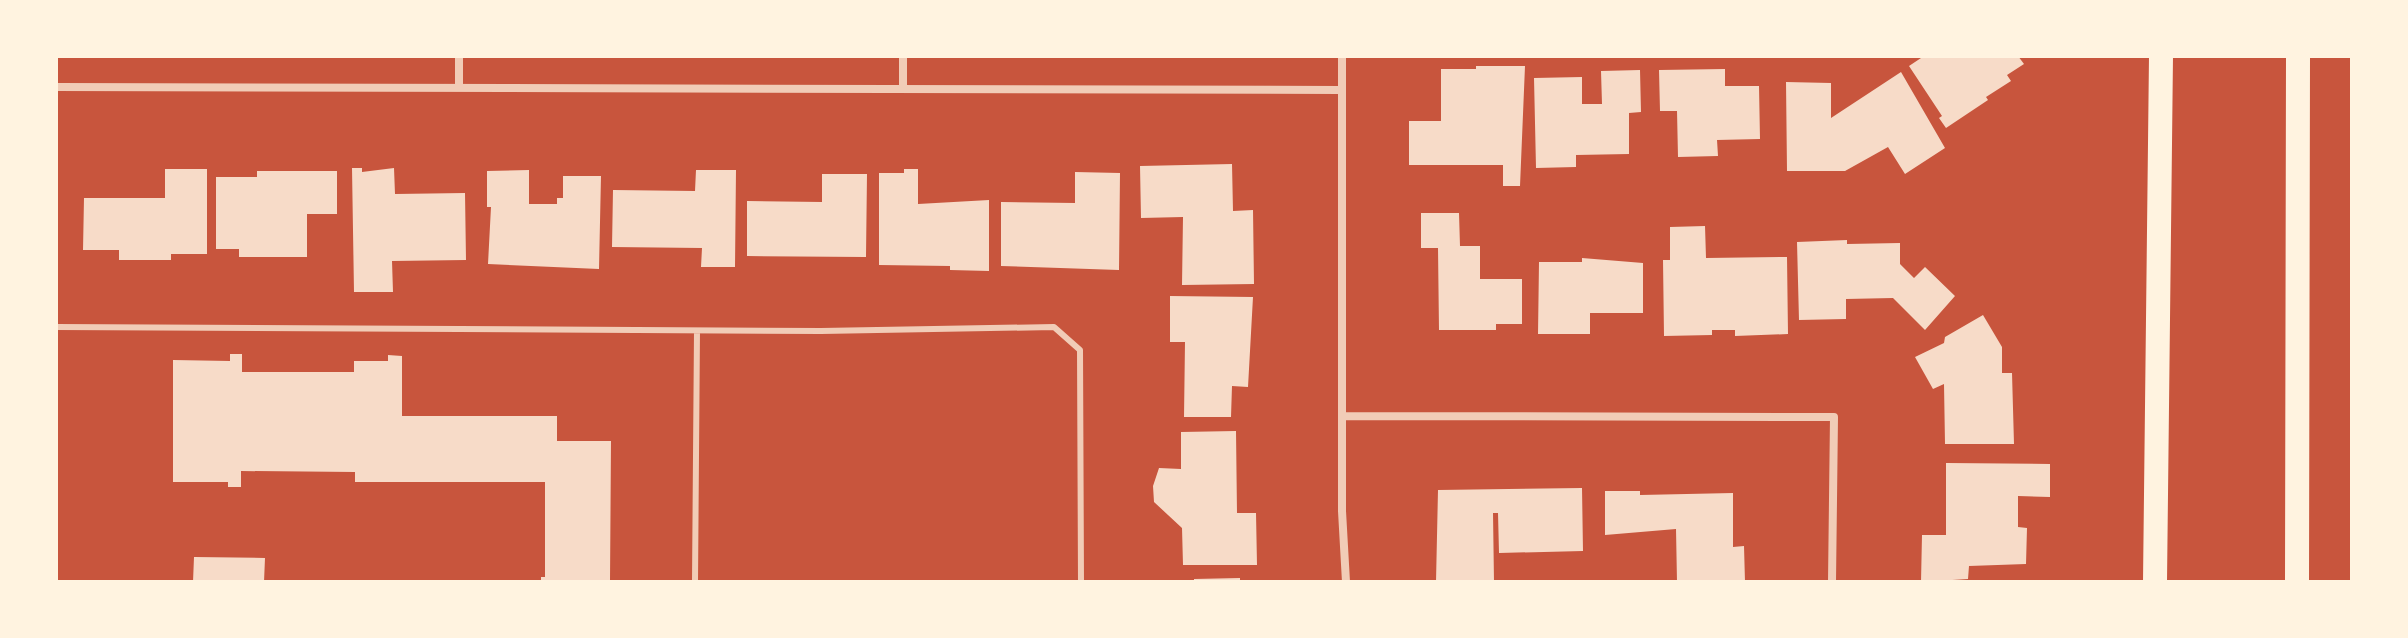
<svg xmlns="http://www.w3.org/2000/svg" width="2408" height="638" viewBox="0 0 2408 638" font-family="'Alegreya Sans',sans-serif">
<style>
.building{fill:#f7dbc8}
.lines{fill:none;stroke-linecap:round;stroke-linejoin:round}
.service{stroke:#f1ccb7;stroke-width:6}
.minor{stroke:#f1ccb7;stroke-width:8}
.motorway{stroke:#fff3e0;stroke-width:24}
</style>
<rect width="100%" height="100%" fill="#c8553d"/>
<path class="building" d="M 1924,56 L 2018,56 L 2024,64 L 2007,75 L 2011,81 L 1986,97 L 1988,100 L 1946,128 L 1939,118 L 1942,116 L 1909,66 Z
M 1476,66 L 1525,66 L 1520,186 L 1503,186 L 1503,165 L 1409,165 L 1409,121 L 1441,121 L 1441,69 L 1476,69 Z
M 1725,69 L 1725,86 L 1759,86 L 1760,139 L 1717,140 L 1718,156 L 1678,157 L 1677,111 L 1660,111 L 1659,70 Z
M 1640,70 L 1641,112 L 1629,113 L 1629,154 L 1576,155 L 1576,167 L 1536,168 L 1534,78 L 1582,77 L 1582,104 L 1602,104 L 1601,71 Z
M 1901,72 L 1945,148 L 1905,174 L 1888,147 L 1845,171 L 1787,171 L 1786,82 L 1831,83 L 1831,118 Z
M 1232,164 L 1233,211 L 1253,210 L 1254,284 L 1182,285 L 1183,217 L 1141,218 L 1140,166 Z
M 352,168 L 362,168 L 362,172 L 394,168 L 395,194 L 465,193 L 466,260 L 392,261 L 393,292 L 354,292 Z
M 165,169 L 207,169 L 207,254 L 171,254 L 171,260 L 119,260 L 119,250 L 83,250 L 84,198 L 165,198 Z
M 904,169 L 918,169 L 918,204 L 989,200 L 989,271 L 950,270 L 950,266 L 879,265 L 879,173 L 904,173 Z
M 529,170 L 529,204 L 557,204 L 557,198 L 563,198 L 563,176 L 601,176 L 599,269 L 488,264 L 491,207 L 487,207 L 487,171 Z
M 696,170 L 736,170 L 735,267 L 701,267 L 702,248 L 612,247 L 613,190 L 695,191 Z
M 257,171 L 337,171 L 337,214 L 307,214 L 307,257 L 239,257 L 239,249 L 216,249 L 216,177 L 257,177 Z
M 1075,172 L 1120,173 L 1119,270 L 1001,266 L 1001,202 L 1075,203 Z
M 822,174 L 867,174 L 866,257 L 747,256 L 747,201 L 822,202 Z
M 1421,213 L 1459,213 L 1460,246 L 1480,246 L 1480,279 L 1522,279 L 1522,324 L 1496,324 L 1496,330 L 1439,330 L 1438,248 L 1421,248 Z
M 1705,226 L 1706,258 L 1787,257 L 1788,334 L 1735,336 L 1735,330 L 1712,330 L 1712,335 L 1664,336 L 1663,260 L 1670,260 L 1670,227 Z
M 1847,240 L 1847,244 L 1900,243 L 1900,264 L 1914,278 L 1925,267 L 1955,296 L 1925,330 L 1893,298 L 1846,299 L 1846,319 L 1799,320 L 1797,242 Z
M 1582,258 L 1643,263 L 1643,313 L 1590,313 L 1590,334 L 1538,334 L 1539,262 L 1582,262 Z
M 1170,296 L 1253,297 L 1248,387 L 1232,386 L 1231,417 L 1184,417 L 1185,342 L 1170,342 Z
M 1983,315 L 2002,347 L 2002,373 L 2012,373 L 2014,444 L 1945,444 L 1944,384 L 1933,389 L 1915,357 L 1944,343 L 1945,337 Z
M 230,354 L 242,354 L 242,372 L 354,372 L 354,361 L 388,361 L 388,355 L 402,356 L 402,416 L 557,416 L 557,441 L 611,441 L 610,582 L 541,582 L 541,577 L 545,577 L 545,482 L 355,482 L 355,472 L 241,471 L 241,487 L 228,487 L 228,482 L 173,482 L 173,360 L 230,361 Z
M 1236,431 L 1237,513 L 1256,513 L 1257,565 L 1183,565 L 1182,528 L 1154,502 L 1153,486 L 1159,468 L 1181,469 L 1181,432 Z
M 1946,463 L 2050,464 L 2050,497 L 2018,496 L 2018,527 L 2027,528 L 2026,564 L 1969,566 L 1968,579 L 1921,582 L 1922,535 L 1946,535 Z
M 1582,488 L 1583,551 L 1499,553 L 1498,513 L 1493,513 L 1494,582 L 1436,582 L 1438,490 Z
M 1605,491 L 1640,491 L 1640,495 L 1733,493 L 1733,547 L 1744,546 L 1745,582 L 1677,582 L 1676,529 L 1605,535 Z
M 194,557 L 265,558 L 264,582 L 193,582 Z
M 1240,578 L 1240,582 L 1194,582 L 1194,579 Z"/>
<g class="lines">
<path class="service" d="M 56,327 L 821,331 L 1054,327 L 1080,350 L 1081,582
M 695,582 L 697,331"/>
<path class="minor" d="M 1342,56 L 1342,511 L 1346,582
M 56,87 L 1341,90
M 459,88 L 459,56
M 903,89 L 903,56
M 1342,416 L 1834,417 L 1832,582"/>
<path class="motorway" d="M 2155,582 L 2161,56
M 2297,582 L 2298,56"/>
</g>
<rect width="2408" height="638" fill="none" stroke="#fff3e0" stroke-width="116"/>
</svg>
